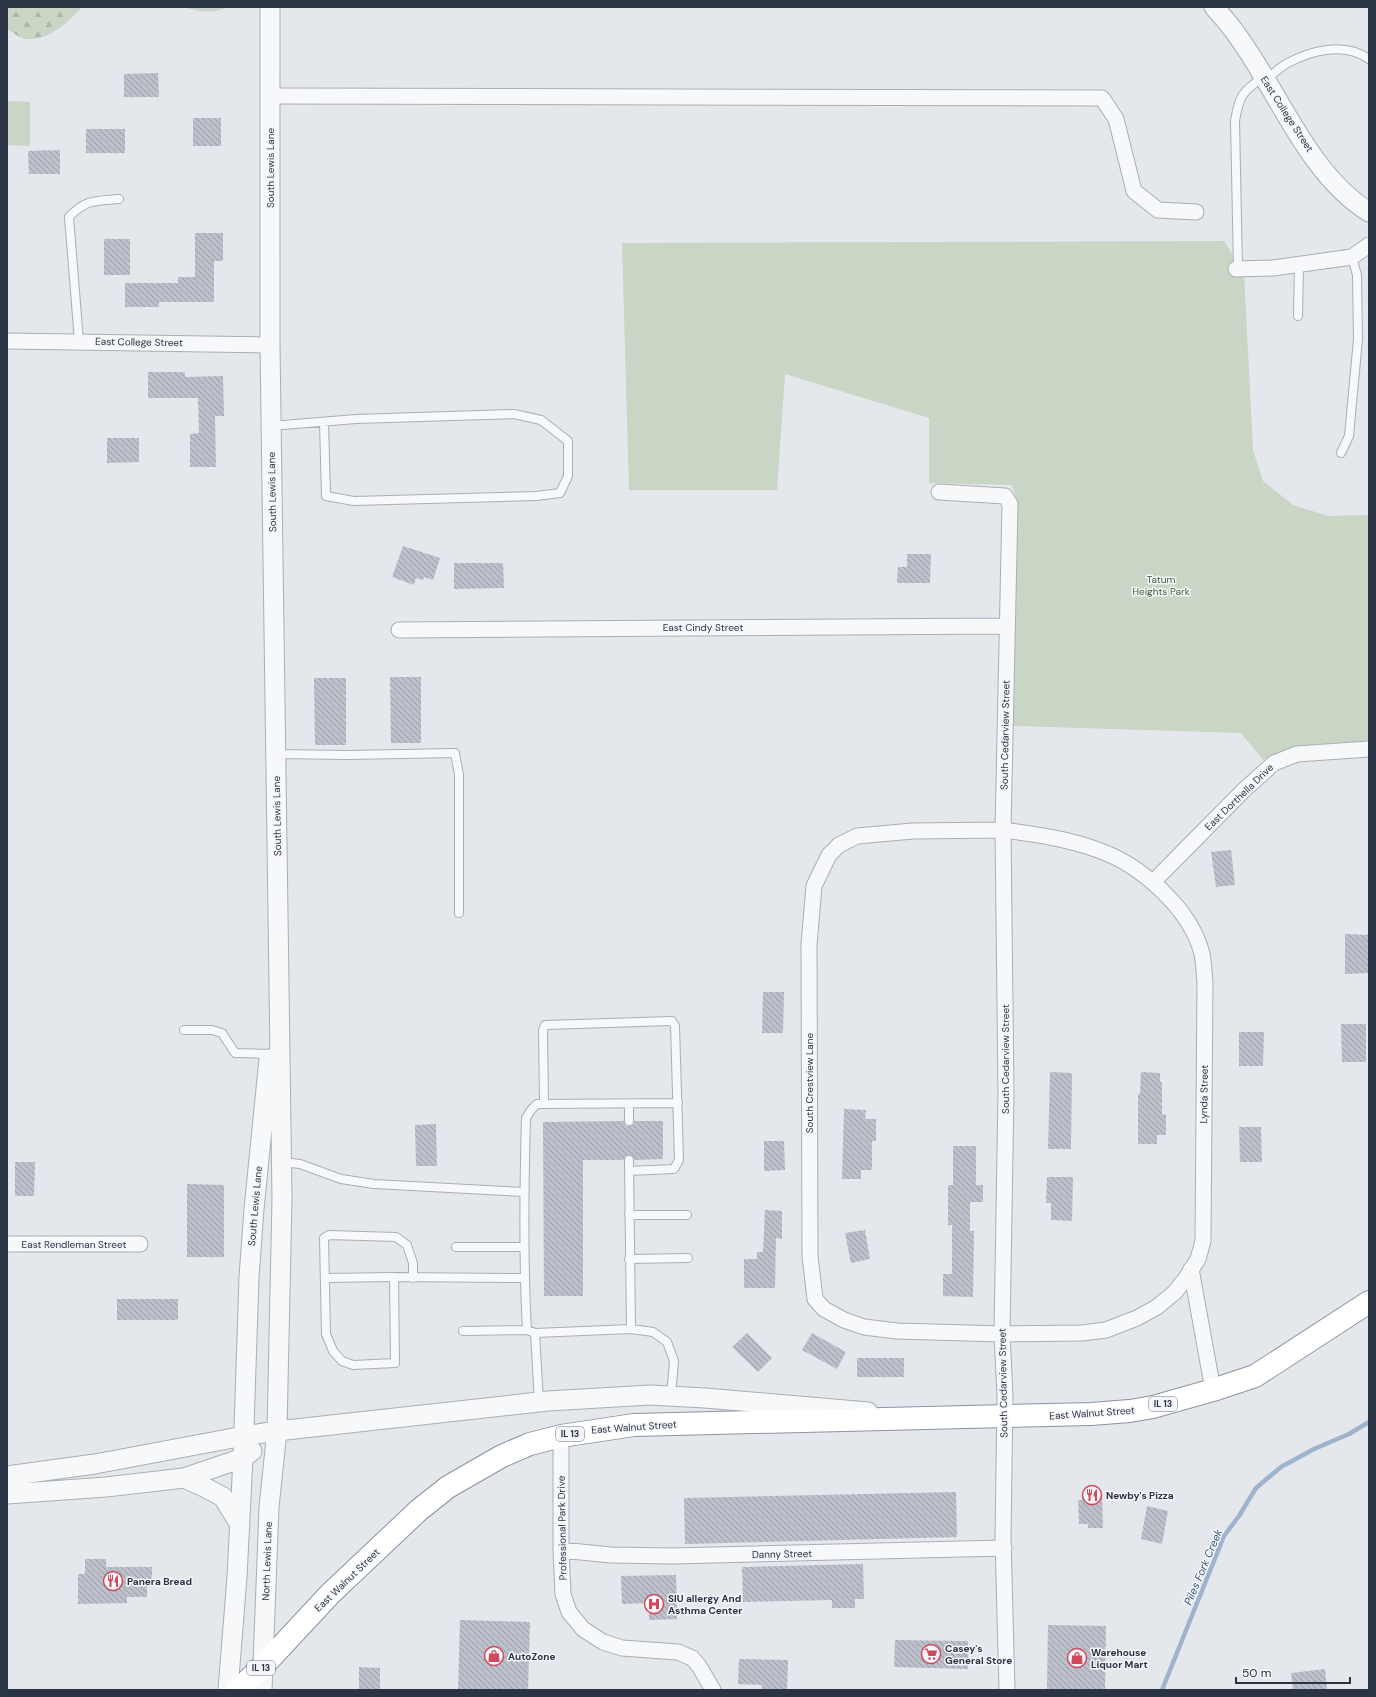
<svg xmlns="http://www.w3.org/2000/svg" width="1376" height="1697" viewBox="0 0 1376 1697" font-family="'DM Sans',sans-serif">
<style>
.forest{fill:url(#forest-firs)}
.park{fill:#c9d6c5}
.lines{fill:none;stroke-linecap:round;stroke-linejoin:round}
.stream{stroke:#9fb4cc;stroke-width:4.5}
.building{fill:url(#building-back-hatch)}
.service-casing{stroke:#a9aeb7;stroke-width:10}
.minor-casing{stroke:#a9aeb7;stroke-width:17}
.tertiary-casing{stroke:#a9aeb7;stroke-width:21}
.trunk-casing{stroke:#8b94a3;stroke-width:24}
.service{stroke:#f7f8fa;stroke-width:8}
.minor{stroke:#f7f8fa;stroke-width:15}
.tertiary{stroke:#f7f8fa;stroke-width:19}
.trunk{stroke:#fff;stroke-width:22}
.labels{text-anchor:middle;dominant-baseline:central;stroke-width:3;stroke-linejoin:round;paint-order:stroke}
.shield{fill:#f4f6f9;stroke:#676e7b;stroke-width:1}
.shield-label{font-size:9px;font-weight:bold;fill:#2b3445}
.street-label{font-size:10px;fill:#2b3445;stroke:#f4f6f9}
.park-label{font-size:10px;fill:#3f6138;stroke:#f4f6f9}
.poi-label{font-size:10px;font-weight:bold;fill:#2b3445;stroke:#f4f6f9;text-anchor:start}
.water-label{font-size:11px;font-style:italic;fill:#34527a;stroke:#f4f6f9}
</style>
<defs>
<pattern id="forest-firs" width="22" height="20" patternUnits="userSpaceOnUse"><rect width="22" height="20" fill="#c9d6c5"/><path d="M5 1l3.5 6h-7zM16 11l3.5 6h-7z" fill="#adb8ab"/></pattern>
<pattern id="building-back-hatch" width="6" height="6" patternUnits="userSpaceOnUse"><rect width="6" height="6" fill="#bbc0ca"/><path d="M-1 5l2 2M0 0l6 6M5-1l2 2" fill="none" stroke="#989da6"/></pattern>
</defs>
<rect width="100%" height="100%" fill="#e4e7ec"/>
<path class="forest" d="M 7,7 L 82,7 C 69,22 48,41 27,39 C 21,39 12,32 7,29 Z
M 184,7 L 226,7 C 215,15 196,11 184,7 Z"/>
<path class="park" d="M 7,101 L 30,102 L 30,146 L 7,145 Z
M 1224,241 L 1244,273 L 1253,450 L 1263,481 L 1293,505 L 1328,516 L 1369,515 L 1369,742 L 1291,747 L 1263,760 L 1241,733 L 1012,726 L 1017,502 L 1012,485 L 929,483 L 929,418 L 785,374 L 777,490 L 629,490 L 622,243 Z"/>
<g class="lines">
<path class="stream" d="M 1162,1690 L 1224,1536 L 1239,1516 L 1256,1488 L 1281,1467 L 1314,1449 L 1349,1434 L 1369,1422"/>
</g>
<path class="building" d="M 158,73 L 159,97 L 124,97 L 124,74 Z
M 193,118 L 221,118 L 221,146 L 193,146 Z
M 86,129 L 125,129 L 125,153 L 86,153 Z
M 60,150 L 60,174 L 29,174 L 28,151 Z
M 195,233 L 223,233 L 223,261 L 214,261 L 214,302 L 159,302 L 159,307 L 125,307 L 125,283 L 178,283 L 178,277 L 195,277 Z
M 104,239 L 130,239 L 130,275 L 104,275 Z
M 148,372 L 185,372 L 185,377 L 223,376 L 224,416 L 215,416 L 216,467 L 190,467 L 190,434 L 199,433 L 198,398 L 148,398 Z
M 107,438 L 139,438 L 139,462 L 107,463 Z
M 403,546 L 440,558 L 433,580 L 424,577 L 423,580 L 416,578 L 414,585 L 392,577 Z
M 907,554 L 931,554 L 930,583 L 897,583 L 898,567 L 907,567 Z
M 454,563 L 503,563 L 504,588 L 454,589 Z
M 390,677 L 421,677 L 421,743 L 391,743 Z
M 314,678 L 346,678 L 346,745 L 315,745 Z
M 1231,850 L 1235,885 L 1216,887 L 1211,852 Z
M 1345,934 L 1369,935 L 1369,973 L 1345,974 Z
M 763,992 L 784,992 L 783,1033 L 762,1033 Z
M 1341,1024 L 1366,1024 L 1366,1062 L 1342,1062 Z
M 1239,1032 L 1264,1032 L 1263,1066 L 1239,1066 Z
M 1050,1072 L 1072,1073 L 1071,1149 L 1048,1149 Z
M 1141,1072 L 1160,1073 L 1160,1082 L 1162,1082 L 1162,1115 L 1166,1114 L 1166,1135 L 1157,1135 L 1157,1144 L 1138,1144 L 1138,1094 L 1140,1094 Z
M 844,1109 L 866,1110 L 865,1119 L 876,1119 L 876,1141 L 872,1141 L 872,1170 L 861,1170 L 861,1179 L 842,1179 Z
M 624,1121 L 626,1126 L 629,1126 L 634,1124 L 634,1121 L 663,1121 L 663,1159 L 634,1160 L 633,1157 L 629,1155 L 626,1156 L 624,1160 L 583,1160 L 583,1296 L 544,1296 L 543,1122 Z
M 436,1124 L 437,1166 L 416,1166 L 415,1125 Z
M 1239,1127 L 1261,1127 L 1262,1162 L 1240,1162 Z
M 764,1141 L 784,1141 L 785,1170 L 764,1171 Z
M 953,1146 L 976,1146 L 976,1185 L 983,1185 L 983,1202 L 970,1202 L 970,1231 L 974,1231 L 973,1297 L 943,1296 L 943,1274 L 952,1274 L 952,1225 L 948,1225 L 948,1185 L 953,1185 Z
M 15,1162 L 35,1162 L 34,1196 L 15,1196 Z
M 1047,1177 L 1073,1177 L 1072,1221 L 1051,1220 L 1051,1203 L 1046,1203 Z
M 187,1184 L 224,1185 L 224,1257 L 187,1257 Z
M 765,1210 L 782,1211 L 782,1239 L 776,1238 L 775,1288 L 744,1288 L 744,1259 L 757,1259 L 757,1252 L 763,1252 Z
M 865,1230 L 870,1259 L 851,1263 L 845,1233 Z
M 117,1299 L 178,1299 L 178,1320 L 117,1320 Z
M 747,1333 L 772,1358 L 758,1372 L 732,1347 Z
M 812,1333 L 846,1352 L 837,1369 L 802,1350 Z
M 857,1358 L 904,1358 L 904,1377 L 857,1377 Z
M 956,1492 L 957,1537 L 685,1544 L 684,1498 Z
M 1102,1492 L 1103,1528 L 1088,1528 L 1088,1524 L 1079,1524 L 1078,1500 L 1082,1500 L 1082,1493 Z
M 1147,1506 L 1168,1511 L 1162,1544 L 1141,1539 Z
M 85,1559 L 106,1559 L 106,1567 L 152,1567 L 152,1582 L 147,1581 L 147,1597 L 127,1597 L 127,1603 L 78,1604 L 78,1574 L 85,1574 Z
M 863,1564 L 864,1599 L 855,1599 L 855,1608 L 832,1608 L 832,1600 L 743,1602 L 742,1567 Z
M 676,1575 L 677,1619 L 649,1620 L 649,1603 L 622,1604 L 621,1576 Z
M 460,1620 L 530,1622 L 528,1690 L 458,1690 Z
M 1048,1625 L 1106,1626 L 1105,1690 L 1047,1690 Z
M 895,1640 L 968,1641 L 968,1669 L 894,1667 Z
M 739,1659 L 788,1660 L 787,1690 L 762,1690 L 762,1685 L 738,1684 Z
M 359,1667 L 380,1668 L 380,1690 L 359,1690 Z
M 1325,1669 L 1327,1690 L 1293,1690 L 1291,1673 Z"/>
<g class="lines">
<defs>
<path id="service" d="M 1266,80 C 1272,75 1279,68 1286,64 C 1311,50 1344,42 1369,59
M 1238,269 L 1235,121 C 1239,96 1242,92 1263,77
M 1298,316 L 1299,265
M 79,341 L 69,217 C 86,199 95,201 119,199
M 271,426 L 356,419 L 514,414 L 541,420 L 568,441 L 568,476 L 560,493 L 536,496 L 354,501 L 326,496 L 324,422
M 1341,453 L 1349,436 L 1358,339 L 1357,275 L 1352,257
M 276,754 L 347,755 L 455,753 L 459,775 L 459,913
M 184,1030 L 212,1030 L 222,1033 L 235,1053 L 270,1054
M 544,1103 L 543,1030 L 545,1025 L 672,1021 L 675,1026 L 679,1160 L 674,1169 L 629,1171
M 629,1104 L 629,1121
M 629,1160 L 631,1329
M 282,1162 L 300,1164 L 341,1179 L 374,1184 L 524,1192
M 629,1215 L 687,1215
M 456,1247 L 524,1247
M 629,1259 L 688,1258
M 325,1278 L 394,1277
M 413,1278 L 413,1263 L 407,1245 L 396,1237 L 329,1235 L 324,1238 L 326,1334 L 333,1351 L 342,1361 L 353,1365 L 395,1363 L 394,1277 L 524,1278
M 463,1331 L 527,1330
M 535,1333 L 539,1402
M 671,1396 L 674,1361 L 667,1342 L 653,1332 L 631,1329 L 535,1333 L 527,1330 C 523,1259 524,1189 526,1118 L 531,1110 L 537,1104 L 678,1103"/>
<path id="minor" d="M 270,96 L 1102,98 L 1116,119 L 1134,191 L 1158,210 L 1196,212
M 1236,269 L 1273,268 L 1352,257 L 1369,245
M 7,341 L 270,345
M 939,492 L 1005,496 L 1010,504 L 1003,830 L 1006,1093 L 1002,1334 L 1005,1396 L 1003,1538 L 1007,1690
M 399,630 L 1007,626
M 1003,830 C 1034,834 1069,839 1098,850 C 1141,865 1191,909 1202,954 C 1204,963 1204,973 1205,982 L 1203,1241 L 1198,1259 L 1186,1278 L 1175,1292 L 1157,1307 L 1137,1318 L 1106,1330 L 1082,1333 L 1002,1334 L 897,1331 L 864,1327 L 844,1320 L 824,1309 L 815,1299 L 810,1256 L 809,945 L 814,886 L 829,855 L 839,845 L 857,836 L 913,831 Z
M 1153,882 L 1244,790 L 1274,763 L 1297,754 L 1369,749
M 7,1244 L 140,1244
M 1191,1269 L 1213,1390
M 561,1436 L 561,1550 L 563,1594 L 569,1612 L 583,1629 L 603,1642 L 622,1648 L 678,1652 L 692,1658 L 699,1666 L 713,1690
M 561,1550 L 611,1555 L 673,1556 L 1004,1548"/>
<path id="tertiary" d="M 1214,7 C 1223,17 1232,27 1239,38 C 1279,93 1309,175 1369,212
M 7,1476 L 95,1464 L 244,1436 L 277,1431 L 548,1401 L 650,1395 L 705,1398 L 868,1412
M 184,1478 L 204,1487 L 223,1497 L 240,1525
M 7,1494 L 106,1487 L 184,1478 L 243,1458 L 252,1451
M 228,1690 L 237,1577 L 243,1458 L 249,1277 L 254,1209 L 269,1059
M 262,1690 L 269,1507 L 277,1431 L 282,1199 L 270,345 L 270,7"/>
<path id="trunk" d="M 238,1690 L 263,1666 L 330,1594 L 419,1510 L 448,1487 L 502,1456 L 530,1444 L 561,1436 L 634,1425 L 1091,1414 L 1130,1411 L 1153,1407 L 1213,1390 L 1255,1376 L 1369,1302"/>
</defs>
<use href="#service" class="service-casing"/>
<use href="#minor" class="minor-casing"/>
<use href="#tertiary" class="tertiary-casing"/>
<use href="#trunk" class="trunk-casing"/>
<use href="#service" class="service"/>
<use href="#minor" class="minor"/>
<use href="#tertiary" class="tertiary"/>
<use href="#trunk" class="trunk"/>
</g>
<defs>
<symbol id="restaurant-ring" viewBox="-11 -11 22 22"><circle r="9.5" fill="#f4f6f9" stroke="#d1495b" stroke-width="1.5"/><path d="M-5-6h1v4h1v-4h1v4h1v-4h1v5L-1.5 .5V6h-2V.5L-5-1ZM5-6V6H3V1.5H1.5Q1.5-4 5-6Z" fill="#d1495b"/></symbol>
<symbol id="hospital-ring" viewBox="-11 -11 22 22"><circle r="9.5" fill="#f4f6f9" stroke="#d1495b" stroke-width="1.5"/><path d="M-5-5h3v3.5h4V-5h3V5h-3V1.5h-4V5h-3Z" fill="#d1495b"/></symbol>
<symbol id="supermarket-ring" viewBox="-11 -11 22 22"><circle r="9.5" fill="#f4f6f9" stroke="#d1495b" stroke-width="1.5"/><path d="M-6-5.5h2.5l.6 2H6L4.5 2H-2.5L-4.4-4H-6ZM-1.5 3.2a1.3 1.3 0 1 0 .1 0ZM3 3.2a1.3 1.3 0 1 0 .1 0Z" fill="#d1495b"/></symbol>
<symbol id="shop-ring" viewBox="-11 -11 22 22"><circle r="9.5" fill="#f4f6f9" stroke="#d1495b" stroke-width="1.5"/><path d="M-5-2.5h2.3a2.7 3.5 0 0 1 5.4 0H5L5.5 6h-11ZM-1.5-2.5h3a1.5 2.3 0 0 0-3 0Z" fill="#d1495b"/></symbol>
</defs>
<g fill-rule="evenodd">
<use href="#restaurant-ring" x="1081" y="1484" width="22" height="22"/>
<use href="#restaurant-ring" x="102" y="1570" width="22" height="22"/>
<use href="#hospital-ring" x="643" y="1593" width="22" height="22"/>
<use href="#supermarket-ring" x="920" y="1643" width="22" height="22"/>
<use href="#shop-ring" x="483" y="1645" width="22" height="22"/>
<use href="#shop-ring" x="1066" y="1647" width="22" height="22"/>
</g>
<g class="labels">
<g class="shield">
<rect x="1149" y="1397" width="28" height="14" rx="3"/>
<rect x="556" y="1427" width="28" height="14" rx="3"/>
<rect x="247" y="1661" width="28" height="14" rx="3"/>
</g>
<g class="shield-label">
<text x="1163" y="1404">IL 13</text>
<text x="570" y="1434">IL 13</text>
<text x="261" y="1668">IL 13</text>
</g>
<g class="street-label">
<text transform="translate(1287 114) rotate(57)">East College Street</text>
<text transform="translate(270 168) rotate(-90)">South Lewis Lane</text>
<text transform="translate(139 342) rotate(1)">East College Street</text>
<text transform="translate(272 492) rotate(-91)">South Lewis Lane</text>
<text x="703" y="627">East Cindy Street</text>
<text transform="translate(1005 735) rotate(-89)">South Cedarview Street</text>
<text transform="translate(1239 797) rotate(-44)">East Dorthella Drive</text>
<text transform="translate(277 816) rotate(-91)">South Lewis Lane</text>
<text transform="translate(1005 1059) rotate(-90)">South Cedarview Street</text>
<text transform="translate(809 1083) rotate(-90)">South Crestview Lane</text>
<text transform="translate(1204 1094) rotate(-89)">Lynda Street</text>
<text transform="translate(255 1206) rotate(-85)">South Lewis Lane</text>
<text x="74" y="1244">East Rendleman Street</text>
<text transform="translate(1003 1383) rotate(-91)">South Cedarview Street</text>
<text transform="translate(1092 1413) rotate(-4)">East Walnut Street</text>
<text transform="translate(634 1427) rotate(-4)">East Walnut Street</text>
<text transform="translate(562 1528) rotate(-91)">Professional Park Drive</text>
<text transform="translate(782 1554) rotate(-1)">Danny Street</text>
<text transform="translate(267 1561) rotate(-88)">North Lewis Lane</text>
<text transform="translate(347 1580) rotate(-44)">East Walnut Street</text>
</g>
<g class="park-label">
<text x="1161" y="579">Tatum<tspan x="1161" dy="12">Heights Park</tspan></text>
</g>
<g class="poi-label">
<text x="1106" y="1495">Newby's Pizza</text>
<text x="127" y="1581">Panera Bread</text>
<text x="668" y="1598">SIU allergy And<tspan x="668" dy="12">Asthma Center</tspan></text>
<text x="945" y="1648">Casey's<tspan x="945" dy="12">General Store</tspan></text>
<text x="1091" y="1652">Warehouse<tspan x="1091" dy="12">Liquor Mart</tspan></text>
<text x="508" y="1656">AutoZone</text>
</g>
<g class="water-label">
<text transform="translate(1203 1567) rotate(-67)">Piles Fork Creek</text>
</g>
</g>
<rect width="1376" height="1697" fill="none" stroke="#2b3445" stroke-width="16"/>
<path d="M1236 1677v6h114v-6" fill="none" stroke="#2b3445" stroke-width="2"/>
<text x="1242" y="1677" font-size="12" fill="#2b3445" stroke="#f4f6f9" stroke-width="3" paint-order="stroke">50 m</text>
</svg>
